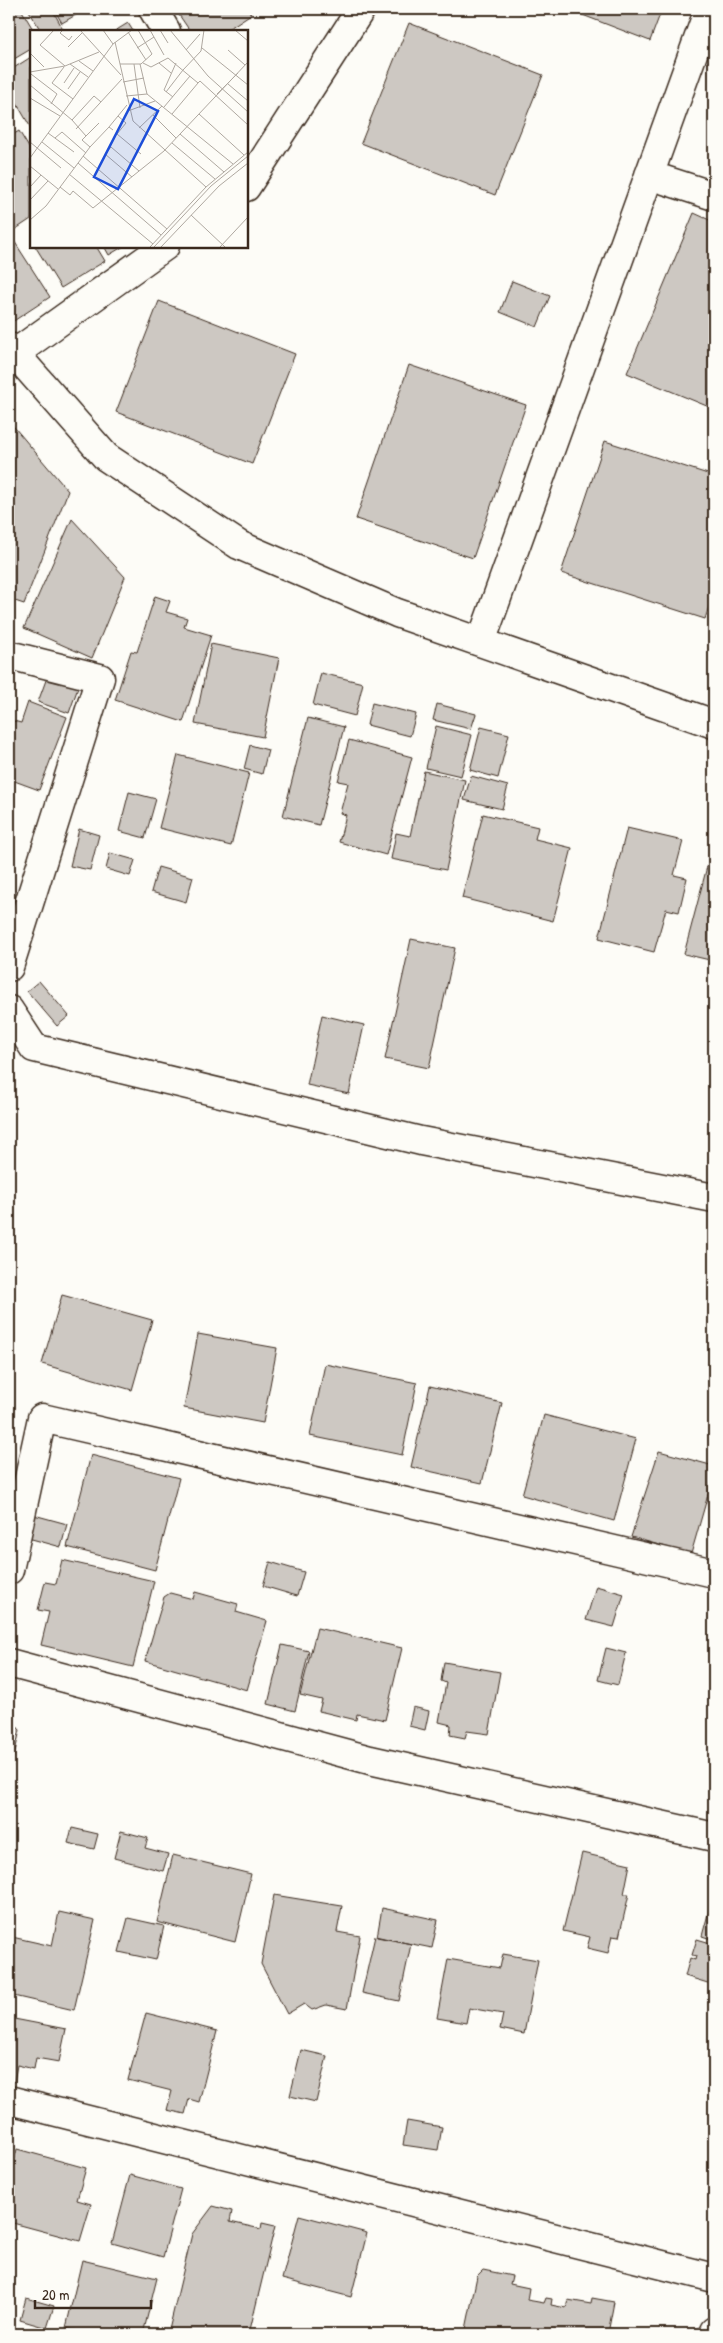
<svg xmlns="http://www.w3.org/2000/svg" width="723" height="2343" viewBox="0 0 723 2343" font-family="'Patrick Hand',sans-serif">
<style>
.building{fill:#cdc8c2;stroke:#3b2a1e}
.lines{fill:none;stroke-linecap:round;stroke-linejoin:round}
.minor-casing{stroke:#3b2a1e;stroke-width:31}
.minor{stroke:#fdfcf7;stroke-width:28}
.inset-road{fill:none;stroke:#afa8a0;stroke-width:1}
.view{fill:#1d4ed8;fill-opacity:0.15;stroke:#1d4ed8;stroke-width:2.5}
.inset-edge{fill:none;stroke:#3b2a1e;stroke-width:2.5}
</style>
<rect width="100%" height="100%" fill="#fdfcf7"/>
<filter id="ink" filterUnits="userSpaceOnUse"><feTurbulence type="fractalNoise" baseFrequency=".02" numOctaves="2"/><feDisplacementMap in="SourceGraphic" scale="10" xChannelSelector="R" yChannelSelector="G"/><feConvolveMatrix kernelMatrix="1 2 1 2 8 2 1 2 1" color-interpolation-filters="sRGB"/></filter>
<g filter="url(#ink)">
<path class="building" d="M 9,9 L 21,9 L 34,31 L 31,31 L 31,49 L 9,62 Z
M 28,9 L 52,9 L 63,29 L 59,31 L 41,31 Z
M 54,9 L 86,9 L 62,23 Z
M 175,9 L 247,9 L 251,14 L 225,31 L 190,31 Z
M 567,9 L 662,9 L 650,41 Z
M 128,23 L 133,31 L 115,31 Z
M 409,23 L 543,75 L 495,195 L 361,143 Z
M 31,57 L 31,128 L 9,90 L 9,71 Z
M 19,131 L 31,151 L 31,219 L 16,229 L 9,217 L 9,137 Z
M 694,213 L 714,222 L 714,409 L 627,373 Z
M 9,233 L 50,297 L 9,324 Z
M 35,246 L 96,246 L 105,261 L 61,288 Z
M 104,246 L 124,246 L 109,255 Z
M 512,281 L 550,296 L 537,327 L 500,312 Z
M 159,301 L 295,354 L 252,464 L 116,412 Z
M 409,365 L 526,405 L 473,558 L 356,519 Z
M 9,421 L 68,491 L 24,604 L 9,599 Z
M 605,441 L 714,476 L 714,591 L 705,619 L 561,573 Z
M 72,519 L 125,577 L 92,658 L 24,628 Z
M 155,596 L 170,601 L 166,612 L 187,618 L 184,627 L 211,635 L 183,722 L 115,700 L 131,651 L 137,652 Z
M 211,644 L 279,658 L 263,737 L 195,724 Z
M 49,672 L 80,682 L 69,713 L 38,702 Z
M 321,673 L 363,683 L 355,716 L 313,705 Z
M 28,702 L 67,717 L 39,790 L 9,779 L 9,723 L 10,720 L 21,723 Z
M 372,703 L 416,714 L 410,736 L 367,725 Z
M 437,704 L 476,714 L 471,729 L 433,720 Z
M 308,718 L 344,727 L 319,825 L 283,816 Z
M 436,726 L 472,735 L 461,776 L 426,768 Z
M 481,727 L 509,734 L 498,778 L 470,770 Z
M 349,740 L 412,757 L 386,855 L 339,842 L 346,815 L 340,813 L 348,783 L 338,781 Z
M 250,745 L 268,750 L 262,774 L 244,769 Z
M 178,755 L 249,773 L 231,846 L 159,828 Z
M 424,771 L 465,780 L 446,870 L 391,859 L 396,833 L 410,836 Z
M 471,776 L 508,786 L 502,809 L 464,800 Z
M 129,792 L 156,799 L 145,838 L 119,831 Z
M 483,814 L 538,827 L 535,839 L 572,848 L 553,921 L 462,898 Z
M 627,828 L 683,841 L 674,875 L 687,878 L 679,912 L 666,909 L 654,952 L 599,938 Z
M 79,829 L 99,835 L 90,870 L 70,866 Z
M 714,840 L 714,961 L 684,954 Z
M 110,853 L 135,860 L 130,876 L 106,869 Z
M 158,867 L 193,877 L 186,902 L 151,892 Z
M 411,939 L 455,948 L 429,1068 L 385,1059 Z
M 39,981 L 69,1016 L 57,1026 L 27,991 Z
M 322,1015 L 364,1025 L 349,1094 L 307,1085 Z
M 62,1295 L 152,1320 L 132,1390 L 42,1364 Z
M 198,1334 L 277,1348 L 263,1423 L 184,1408 Z
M 325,1364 L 417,1383 L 402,1455 L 310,1436 Z
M 430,1386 L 502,1403 L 482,1483 L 411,1467 Z
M 544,1415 L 636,1439 L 614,1521 L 522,1495 Z
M 659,1451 L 714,1466 L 714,1474 L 691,1554 L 631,1537 Z
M 91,1455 L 179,1478 L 155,1570 L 67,1547 Z
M 34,1515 L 67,1524 L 61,1547 L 28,1538 Z
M 62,1560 L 154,1581 L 133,1667 L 41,1645 L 49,1612 L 38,1610 L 45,1582 L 56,1584 Z
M 270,1562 L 304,1572 L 297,1596 L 263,1586 Z
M 596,1586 L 624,1594 L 614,1627 L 586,1620 Z
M 195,1592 L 238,1604 L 236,1612 L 267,1621 L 247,1690 L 145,1661 L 164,1597 L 170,1593 L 193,1599 Z
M 317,1628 L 402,1648 L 385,1720 L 357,1714 L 356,1720 L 319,1711 L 322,1700 L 300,1695 Z
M 282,1645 L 309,1651 L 295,1711 L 268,1704 Z
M 606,1648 L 626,1653 L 618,1685 L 598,1680 Z
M 444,1662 L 500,1672 L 489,1734 L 467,1731 L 465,1738 L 450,1735 L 451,1725 L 439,1722 L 446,1683 L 441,1681 Z
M 413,1707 L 429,1711 L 425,1730 L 409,1726 Z
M 9,1717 L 20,1730 L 9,1778 Z
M 72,1828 L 98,1834 L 94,1849 L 68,1843 Z
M 121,1831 L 148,1838 L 145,1848 L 168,1854 L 163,1871 L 114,1858 Z
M 582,1853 L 630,1864 L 624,1894 L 629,1894 L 619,1937 L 612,1936 L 608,1953 L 587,1948 L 590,1937 L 563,1931 Z
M 173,1855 L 251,1874 L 235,1942 L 157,1922 Z
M 274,1895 L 342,1906 L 337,1932 L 360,1936 L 347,2009 L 326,2005 L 312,2010 L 304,2004 L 287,2014 L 261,1964 Z
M 710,1907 L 714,1909 L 714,1940 L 702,1936 Z
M 382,1908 L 438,1920 L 432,1948 L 377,1937 Z
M 59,1912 L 95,1920 L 74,2010 L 9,1995 L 9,1953 L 12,1937 L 52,1946 Z
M 128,1918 L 164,1926 L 156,1960 L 119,1952 Z
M 375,1936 L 411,1944 L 399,2001 L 362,1993 Z
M 697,1939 L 714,1944 L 714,1975 L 711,1984 L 685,1976 L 690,1958 L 695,1960 L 696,1956 L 692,1955 Z
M 503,1954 L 538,1960 L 524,2034 L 500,2029 L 503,2014 L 469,2008 L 466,2023 L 437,2018 L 448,1959 L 500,1968 Z
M 146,2013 L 217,2031 L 199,2102 L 189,2099 L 185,2114 L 167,2110 L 172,2091 L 128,2080 Z
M 9,2018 L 66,2029 L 59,2062 L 36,2058 L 34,2069 L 17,2065 L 14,2082 L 9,2081 Z
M 301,2050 L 327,2056 L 316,2102 L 290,2096 Z
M 407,2121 L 442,2127 L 438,2150 L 403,2145 Z
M 17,2149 L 86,2168 L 77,2200 L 91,2204 L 80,2241 L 9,2222 L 9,2180 Z
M 130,2175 L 181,2189 L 163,2257 L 112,2243 Z
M 213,2206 L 232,2211 L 230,2222 L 261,2229 L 262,2223 L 275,2226 L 249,2334 L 177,2334 L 178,2332 L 169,2330 L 192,2234 Z
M 299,2215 L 367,2233 L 351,2297 L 282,2279 Z
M 82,2260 L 157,2278 L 143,2334 L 92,2334 L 66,2328 Z
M 483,2270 L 512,2276 L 510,2284 L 529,2288 L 527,2300 L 544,2303 L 546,2298 L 552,2299 L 551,2305 L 566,2308 L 568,2300 L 591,2304 L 592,2298 L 614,2302 L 609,2328 L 617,2330 L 616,2334 L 465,2334 L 477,2276 Z
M 26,2298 L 54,2306 L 47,2328 L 20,2320 Z"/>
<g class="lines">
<defs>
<path id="minor" d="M 153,9 L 166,31
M 649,175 L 714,196
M 246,187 L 361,9
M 9,347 L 106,457 L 239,545 L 397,613 L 714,724
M 14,354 L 165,246
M 481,642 L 709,9
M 9,655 L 100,678 L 9,967
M 9,1010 L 34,1048 L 421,1141 L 714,1198
M 9,1570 L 42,1418 L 714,1573
M 9,1663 L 370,1760 L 714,1837
M 9,2100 L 714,2278
M 713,2334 L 714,2331"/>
</defs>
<use href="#minor" class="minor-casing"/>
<use href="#minor" class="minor"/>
</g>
</g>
<g transform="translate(30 30)">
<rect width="218" height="218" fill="#fdfcf7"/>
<path class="inset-road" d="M 24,0 L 10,15 L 35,36M 33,0 L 30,3 L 39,10 L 42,6M 50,0 L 91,45M 73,0 L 83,14M 120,0 L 134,25M 130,0 L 138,13M 140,0 L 178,46 L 218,82M 205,0 L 218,11M 98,2 L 116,30M 85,12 L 103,91 L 176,157M 38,17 L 52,3M 107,18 L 124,7M 172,18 L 218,55M 156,20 L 170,4M 198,20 L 215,35M 0,23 L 14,37M 49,31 L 63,41M 113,33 L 121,37 L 138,28 L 168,53 L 170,51 L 218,95M 129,33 L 141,43M 40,34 L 58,47M 90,34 L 111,34 L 122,24 L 108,0M 104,34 L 110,78M 110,34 L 117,64M 34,37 L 22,53 L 43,69M 153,40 L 171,21 L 174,0M 0,42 L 35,36 L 69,22M 1,44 L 27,64 L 21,74M 93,52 L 114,48M 34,53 L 44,38M 198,54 L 218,71M 0,55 L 42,90 L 56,106 L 52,110 L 60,117 L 16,176 L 0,190M 38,59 L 50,42M 136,62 L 153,40M 187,64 L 208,43M 96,66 L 117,64 L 203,134M 143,67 L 134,60 L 146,33M 0,68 L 30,86M 134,77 L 160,46M 98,81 L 125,71M 142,84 L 168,53M 169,84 L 214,125M 123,85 L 146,108M 88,86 L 96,93 L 87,104 L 111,124M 42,90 L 64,66 L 71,72M 109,98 L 132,76M 46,99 L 92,49M 83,100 L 79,97 L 97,75M 18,103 L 44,122M 150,104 L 194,142M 56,106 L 69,93M 25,108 L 32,102 L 56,123M 0,112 L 31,138M 12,112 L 44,138M 142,113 L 185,149M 60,117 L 79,97M 53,126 L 137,199M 0,128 L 83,14 L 102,0M 48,133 L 131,205M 0,136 L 28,159M 39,144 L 123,214M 102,147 L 75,124 L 81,117 L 109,141M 0,157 L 11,145M 30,157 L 40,165 L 43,161 L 63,178 L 134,121 L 218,32M 0,170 L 18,151M 161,185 L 195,217M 120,217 L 176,157 L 218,122M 124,217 L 181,156 L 218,126M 131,217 L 189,156 L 218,133M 190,217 L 218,187"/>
<path class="view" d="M 104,69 L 128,81 L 88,159 L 64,147 Z"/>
<rect width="218" height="218" class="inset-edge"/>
</g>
<rect width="723" height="2343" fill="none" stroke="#fdfcf7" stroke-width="30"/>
<rect x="15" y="15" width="693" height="2313" fill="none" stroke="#3b2a1e" stroke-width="2" filter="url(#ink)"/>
<path d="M35 2300v8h116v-8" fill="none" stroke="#3b2a1e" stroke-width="2.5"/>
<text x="42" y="2300" font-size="15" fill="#3b2a1e" stroke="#fdfcf7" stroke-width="4" paint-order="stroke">20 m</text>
</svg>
